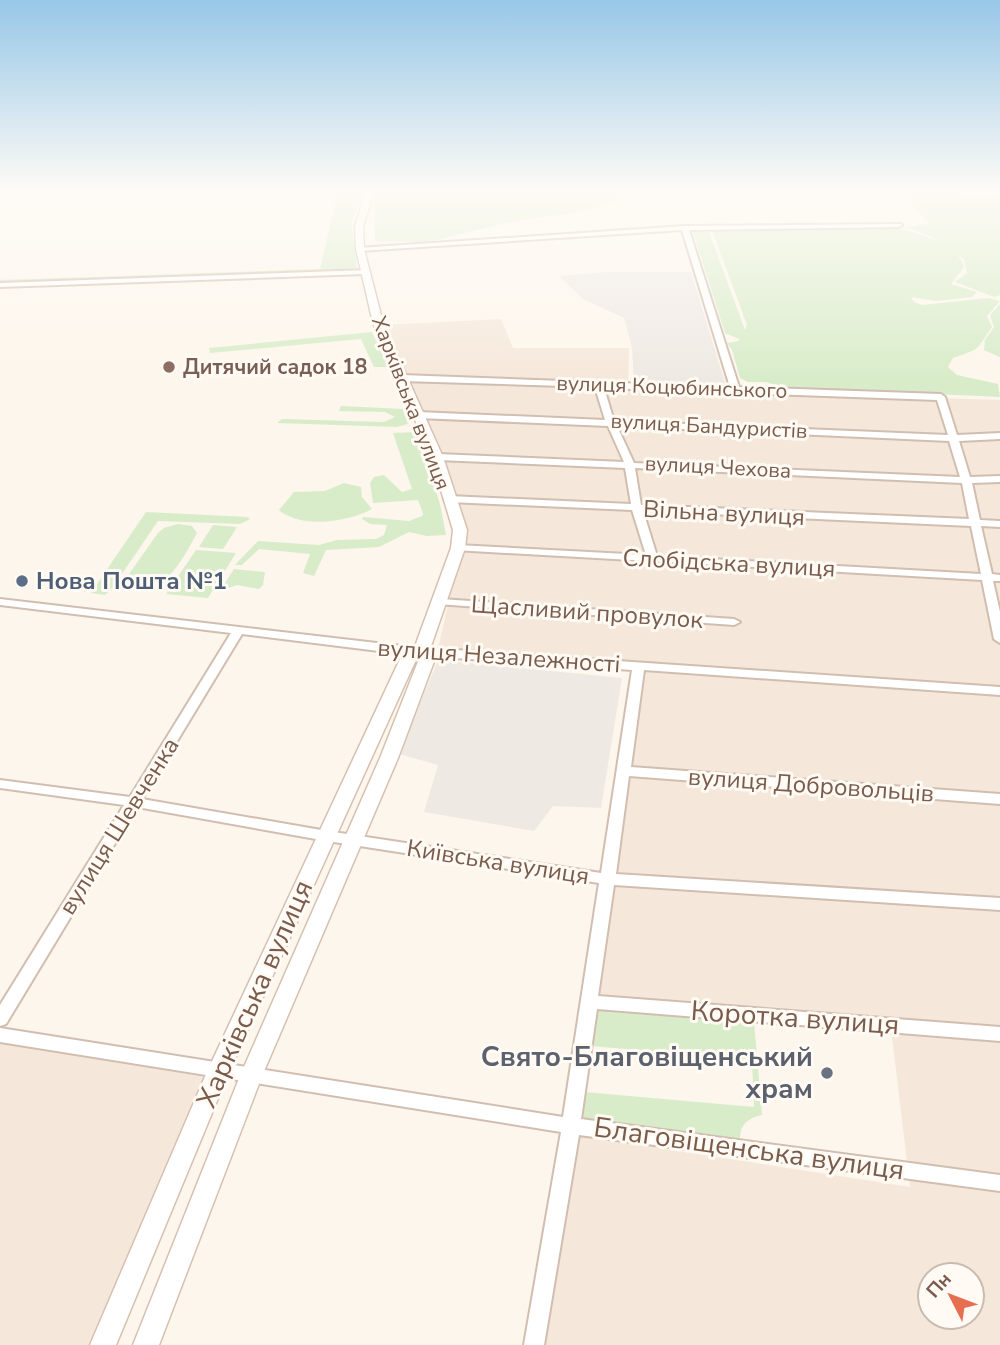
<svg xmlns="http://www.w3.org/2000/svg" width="1000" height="1345" viewBox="0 0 1000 1345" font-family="'Nunito Sans',sans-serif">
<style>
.residential{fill:#f5e8da;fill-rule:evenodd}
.industrial{fill:#efe9e4}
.green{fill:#d8ecc9}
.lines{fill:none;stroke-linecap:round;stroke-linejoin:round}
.street-casing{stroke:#d1beb0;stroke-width:4}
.secondary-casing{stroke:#d6c0b0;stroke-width:3}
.street{fill:#fff;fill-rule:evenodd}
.secondary{fill:#fff;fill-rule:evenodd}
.education-dot{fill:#8d6e63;stroke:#fffaf3;stroke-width:2.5}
.service-dot{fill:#5c6f8a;stroke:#fffaf3;stroke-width:2.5}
.worship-dot{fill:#6b7280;stroke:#fffaf3;stroke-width:2.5}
.labels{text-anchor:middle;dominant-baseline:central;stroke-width:6;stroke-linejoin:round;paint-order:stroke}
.far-education-label{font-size:21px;font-weight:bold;fill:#785e54;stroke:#fffaf3;text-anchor:start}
.far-street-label{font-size:21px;fill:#7a5c4d;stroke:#fffaf3}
.street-label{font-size:24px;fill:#7a5c4d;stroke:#fffaf3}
.service-label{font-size:24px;font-weight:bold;fill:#4e5e75;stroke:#fffaf3;text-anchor:start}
.near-street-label{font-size:28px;fill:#7a5c4d;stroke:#fffaf3}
.near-worship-label{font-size:28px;font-weight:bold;fill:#5b616d;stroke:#fffaf3;text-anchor:end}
</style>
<rect width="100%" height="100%" fill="#fdf6ec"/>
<path class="residential" d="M 501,319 L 513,348 L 629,348 L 628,388 L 1000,400 L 1000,1345 L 542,1345 L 575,1135 L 910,1187 L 890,1020 L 597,999 L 624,767 L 642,663 L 438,649 L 464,533 L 384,325 ZM 930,1275 L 972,1275 L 972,1317 L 930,1317 Z
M 0,1042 L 205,1077 L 92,1345 L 0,1345 Z"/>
<path class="industrial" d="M 605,272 L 691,272 L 726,386 L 634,383 L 632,348 L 624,318 L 583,299 L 559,276 Z
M 438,660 L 622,678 L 601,808 L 553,806 L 534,831 L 424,812 L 438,765 L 399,754 Z"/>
<path class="green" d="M 338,192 L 366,192 L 351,221 L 357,268 L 319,273 L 0,285 L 0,280 L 320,269 Z
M 375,192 L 629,192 L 619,201 L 578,212 L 510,222 L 427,242 L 375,241 Z
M 899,192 L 1000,197 L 1000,295 L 994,297 L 955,282 L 967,273 L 964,259 L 928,235 L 908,228 L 929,223 Z
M 896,228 C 917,233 958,243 964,267 L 951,284 L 977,292 L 972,297 L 936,301 L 911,297 L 914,302 L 922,305 L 988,298 L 1000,301 L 987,316 L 992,327 C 975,351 982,348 953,358 L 948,367 L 957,375 L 998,384 L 1000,397 L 781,387 L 766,382 L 748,382 L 740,378 L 732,350 L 727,343 L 739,341 L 739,339 L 725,333 L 693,232 L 709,232 L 745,330 L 747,325 L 712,230 Z
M 1000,304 L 1000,357 L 984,350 L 985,340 L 994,327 L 990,315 Z
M 372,332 L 389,367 L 374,367 L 361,339 L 210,353 L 209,348 Z
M 341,406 L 403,409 L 408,424 L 397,427 L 277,423 L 282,419 L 384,422 L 395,417 L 385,412 L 339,411 Z
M 417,432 L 440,504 L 446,535 L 427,536 L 409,532 L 379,547 L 326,550 L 314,576 L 303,573 L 310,554 L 259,549 L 242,565 L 235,565 L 258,541 L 319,545 L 337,540 L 376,539 L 384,535 L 387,525 L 370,524 L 362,519 L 363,517 L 409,521 L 422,516 L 423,514 L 418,500 L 373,503 L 370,483 L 374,477 L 384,475 L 402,492 L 412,489 L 393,433 Z
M 344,483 L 361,487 L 362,497 L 372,509 C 349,522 300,529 279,510 L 294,492 L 325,491 Z
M 146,512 L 247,517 L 250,519 L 240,524 L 158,521 L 113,587 L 105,595 L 91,593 Z
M 178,524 L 192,526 L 197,533 C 184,557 162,602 129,582 L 129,574 L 158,533 L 164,528 Z
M 213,525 L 237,527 L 223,549 L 199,547 Z
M 196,550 L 236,553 L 208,598 L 166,594 Z
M 234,569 L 265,572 L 263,585 L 259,589 L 237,585 L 220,591 Z
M 596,1008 L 754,1021 L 762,1115 C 747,1118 739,1126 740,1141 L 579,1120 L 584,1092 L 754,1107 L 752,1060 L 591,1046 Z"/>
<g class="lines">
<defs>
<path id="street" d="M 901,224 L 902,225 L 899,227 L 689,230 L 739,387 L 941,394 L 945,397 L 957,435 L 1000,433 L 1000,439 L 959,441 L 970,477 L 1000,476 L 1000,482 L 972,483 L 980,520 L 1000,521 L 1000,527 L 981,526 L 992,574 L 1000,575 L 1000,581 L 993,581 L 1000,612 L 1000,643 L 994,639 L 982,580 L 454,550 L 453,548 L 454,546 L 458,545 L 646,555 L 632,510 L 449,502 L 444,499 L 449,496 L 631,504 L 625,468 L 437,460 L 432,457 L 437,454 L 624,462 L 608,426 L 418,418 L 413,415 L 418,412 L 605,420 L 595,387 L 402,381 L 398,378 L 402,375 L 730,387 L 682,230 L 360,251 L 358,250 L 358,248 L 685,226 ZM 604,388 L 937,400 L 948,435 L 614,421 ZM 617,426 L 949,441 L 960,477 L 634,463 ZM 635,468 L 962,483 L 969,519 L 641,505 ZM 643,511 L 971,526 L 981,574 L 657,556 Z
M 368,270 L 369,272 L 365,274 L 0,287 L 0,283 Z
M 0,599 L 411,647 L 1000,687 L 1000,695 L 644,670 L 631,767 L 1000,794 L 1000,804 L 629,776 L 616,874 L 1000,898 L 1000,910 L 614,885 L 598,996 L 1000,1027 L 1000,1041 L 597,1009 L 581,1119 L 1000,1175 L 1000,1191 L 579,1135 L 544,1345 L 524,1345 L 561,1132 L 0,1042 L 0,1028 L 563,1117 L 599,883 L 327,841 L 137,807 L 6,1024 L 0,1026 L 0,1005 L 124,805 L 0,788 L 0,780 L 130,797 L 231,633 L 0,605 ZM 242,634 L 411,655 L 632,670 L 601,873 L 327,831 L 142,799 Z
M 441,599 L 734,619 L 740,622 L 734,625 L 437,604 L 435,602 L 437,600 Z"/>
<path id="secondary" d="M 366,192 L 374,192 L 363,226 L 364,249 L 383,323 L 443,457 L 467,530 L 465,548 L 429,652 L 435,659 L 398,758 L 262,1076 L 159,1345 L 133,1345 L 240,1076 L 380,758 L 419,659 L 415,662 L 229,1072 L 116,1345 L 90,1345 L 207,1072 L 400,659 L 414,649 L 451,548 L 453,530 L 431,457 L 373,323 L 356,249 L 355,226 Z"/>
</defs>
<use href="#street" class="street-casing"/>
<use href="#secondary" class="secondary-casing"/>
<use href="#street" class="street"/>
<use href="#secondary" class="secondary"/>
</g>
<linearGradient id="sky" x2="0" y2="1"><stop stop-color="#97c7e8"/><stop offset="0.5" stop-color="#fefbf6"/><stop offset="1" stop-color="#fefbf6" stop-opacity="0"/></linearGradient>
<rect width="1000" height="381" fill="url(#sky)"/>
<circle class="education-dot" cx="169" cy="367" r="7"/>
<circle class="service-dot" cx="22" cy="581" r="7"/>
<circle class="worship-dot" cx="827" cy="1073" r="7"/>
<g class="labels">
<g class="far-education-label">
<text x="183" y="367">Дитячий садок 18</text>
</g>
<g class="far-street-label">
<text transform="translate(672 387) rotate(2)">вулиця Коцюбинського</text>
<text transform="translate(411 403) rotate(69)">Харківська вулиця</text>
<text transform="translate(709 426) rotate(3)">вулиця Бандуристів</text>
<text transform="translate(718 467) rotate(3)">вулиця Чехова</text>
</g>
<g class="street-label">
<text transform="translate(724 513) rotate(3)">Вільна вулиця</text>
<text transform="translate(729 563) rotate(3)">Слобідська вулиця</text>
<text transform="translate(587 612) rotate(4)">Щасливий провулок</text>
<text transform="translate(499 656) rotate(4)">вулиця Незалежності</text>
<text transform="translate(811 785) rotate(4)">вулиця Добровольців</text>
<text transform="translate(119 826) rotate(-58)">вулиця Шевченка</text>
<text transform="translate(498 862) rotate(9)">Київська вулиця</text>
</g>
<g class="service-label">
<text x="36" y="581">Нова Пошта №1</text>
</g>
<g class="near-street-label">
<text transform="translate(255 994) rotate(-66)">Харківська вулиця</text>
<text transform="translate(795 1018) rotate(4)">Коротка вулиця</text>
<text transform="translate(749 1149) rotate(8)">Благовіщенська вулиця</text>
</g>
<g class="near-worship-label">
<text x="813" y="1057">Свято-Благовіщенський<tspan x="813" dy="32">храм</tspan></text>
</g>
</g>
<g transform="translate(951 1296) rotate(312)"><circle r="33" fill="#fffaf3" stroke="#cabbb1" stroke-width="2"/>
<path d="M0-5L12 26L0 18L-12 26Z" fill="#e76f51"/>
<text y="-10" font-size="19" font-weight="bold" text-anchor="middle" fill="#7a5c4d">Пн</text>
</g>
</svg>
